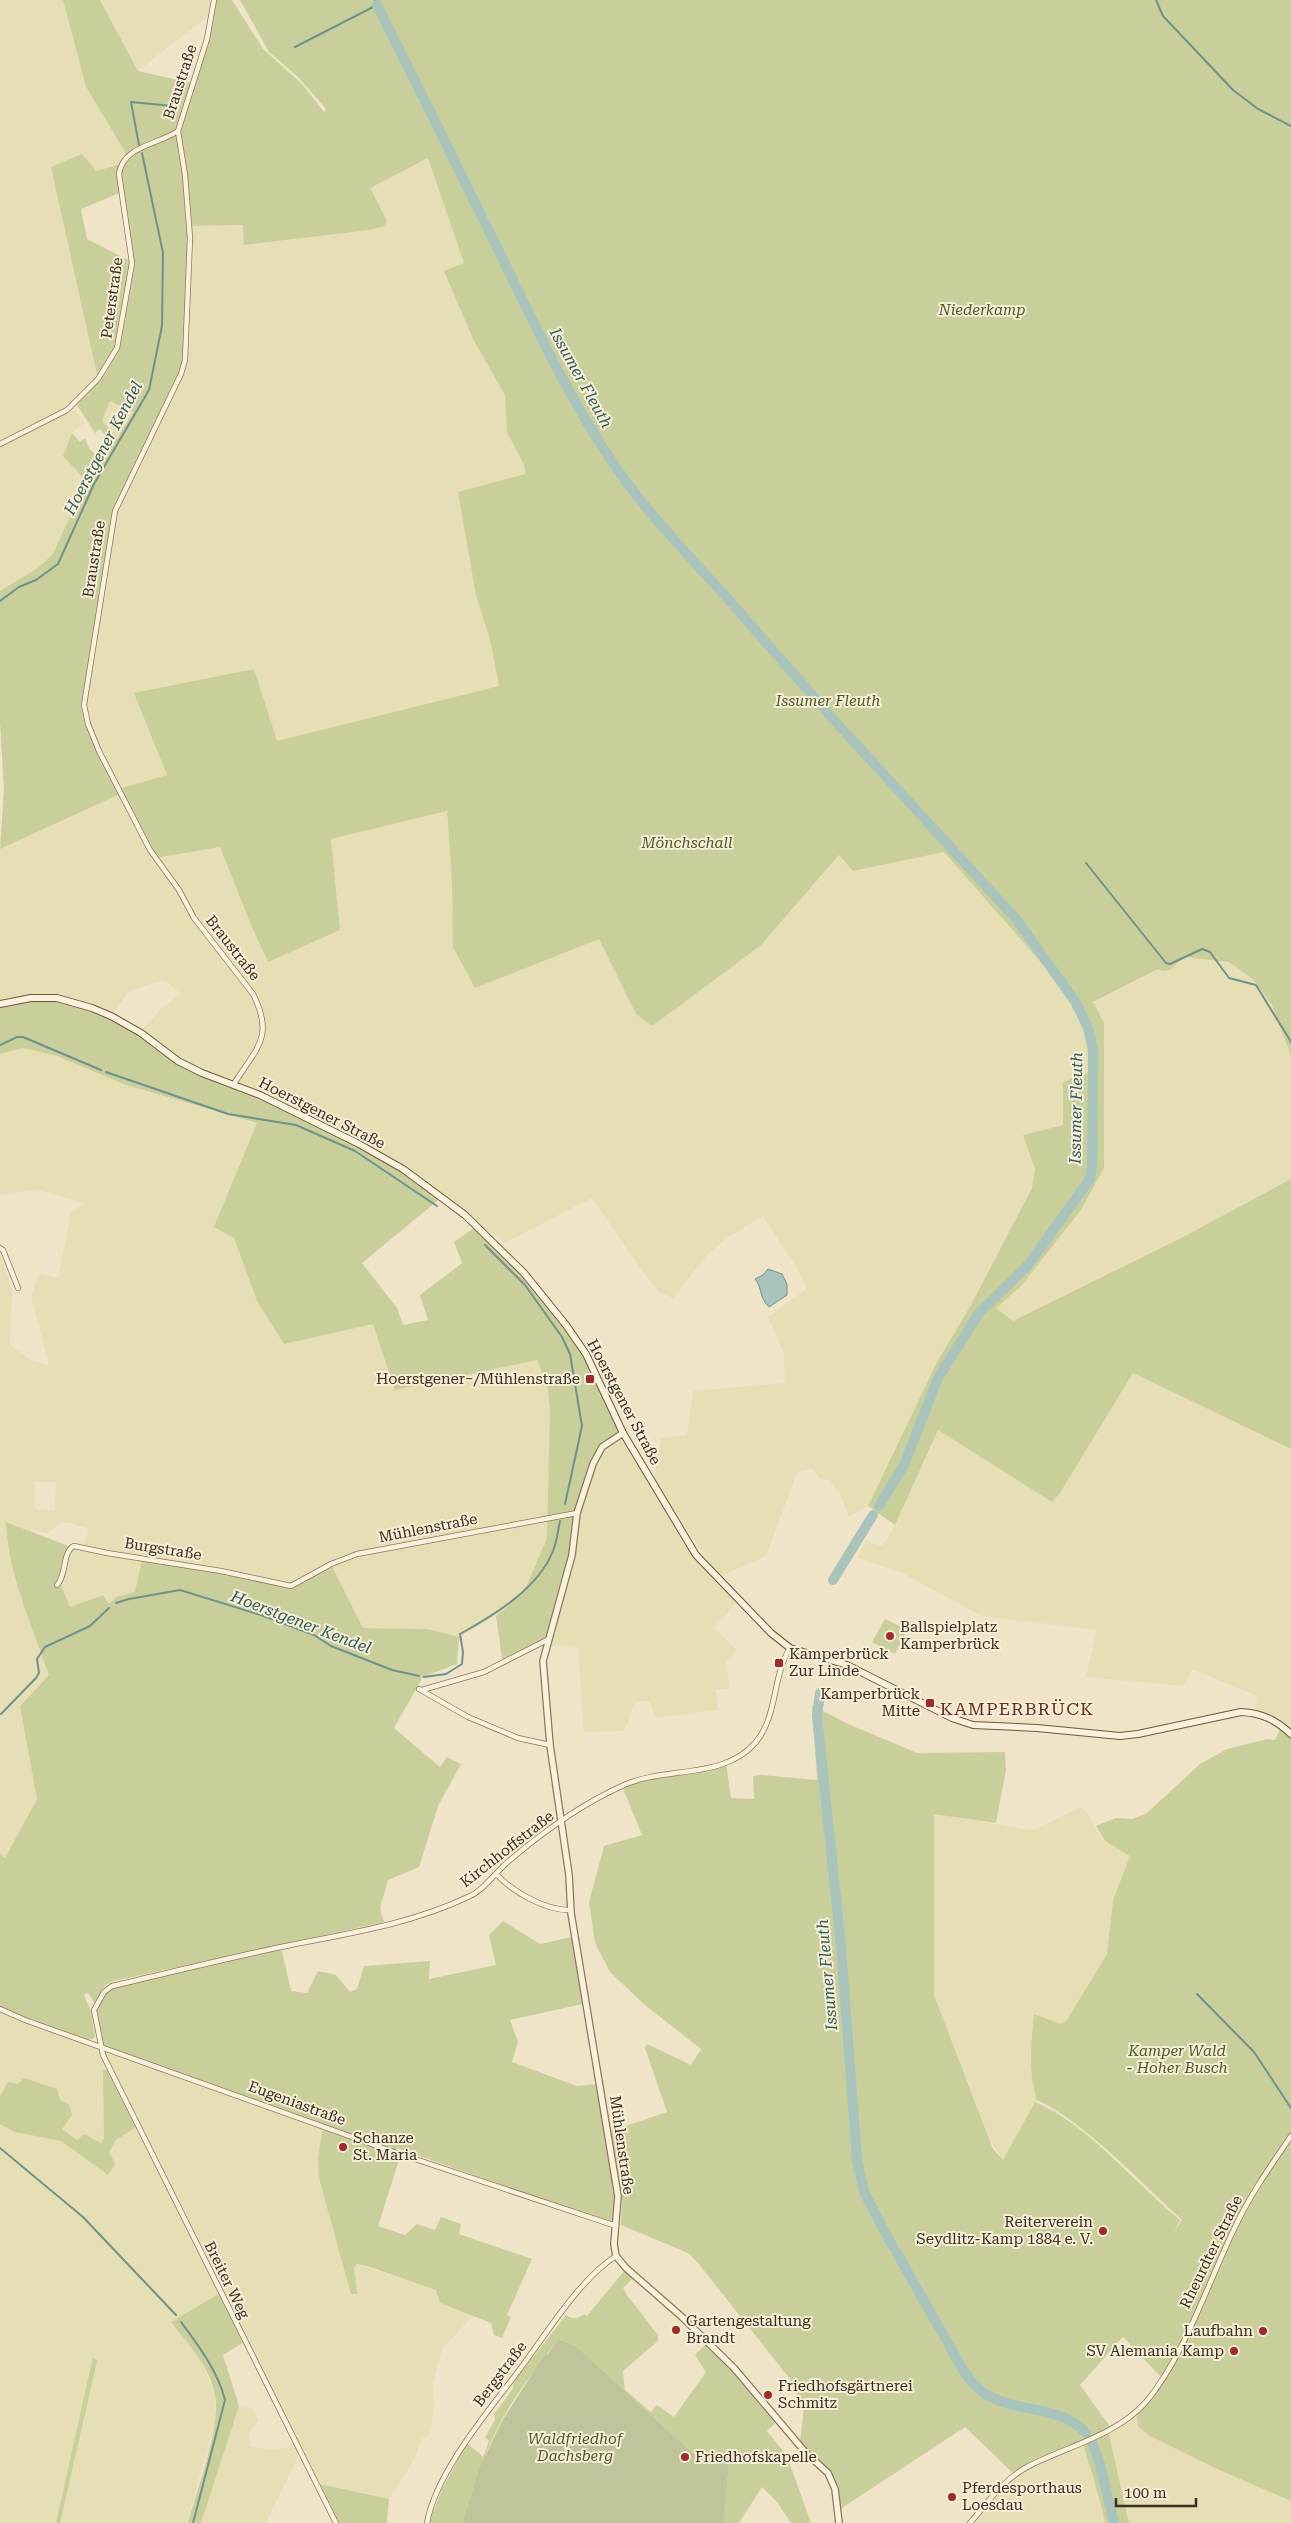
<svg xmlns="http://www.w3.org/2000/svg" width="1291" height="2523" viewBox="0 0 1291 2523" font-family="'Roboto Serif',serif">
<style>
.farmland{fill:#e6deb5;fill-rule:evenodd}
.green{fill:#c9cf9b;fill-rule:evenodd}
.cemetery{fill:#bfc49a}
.water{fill:#a9c4bc;stroke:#6f938a}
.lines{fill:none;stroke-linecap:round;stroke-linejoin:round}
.stream{stroke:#6f938a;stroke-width:2}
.river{stroke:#a9c4bc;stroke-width:10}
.minor-casing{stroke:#8d765c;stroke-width:6}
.tertiary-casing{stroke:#8d765c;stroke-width:8}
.secondary-casing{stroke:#6f573f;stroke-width:8}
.minor{stroke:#faf1dc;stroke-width:4.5}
.tertiary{stroke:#faf1dc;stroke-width:5.5}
.secondary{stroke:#faf1dc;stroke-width:6}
.poi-dot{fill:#9e2a2b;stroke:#f7eed8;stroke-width:2}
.labels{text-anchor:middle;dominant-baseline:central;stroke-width:4;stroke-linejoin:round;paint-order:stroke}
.street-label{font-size:15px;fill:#3d2e20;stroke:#f7eed8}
.park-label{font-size:15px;font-style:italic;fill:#4d5a26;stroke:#f7eed8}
.poi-label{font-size:15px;fill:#3d2e20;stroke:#f7eed8;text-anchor:start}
.water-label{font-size:16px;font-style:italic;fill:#2f5d5a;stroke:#f7eed8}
.quarter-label{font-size:18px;letter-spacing:1px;fill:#6b2e1e;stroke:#f7eed8}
</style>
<rect width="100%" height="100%" fill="#f0e4c8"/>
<path class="farmland" d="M 0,0 L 63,0 L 86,87 L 127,155 L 121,164 L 96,171 L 51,167 L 98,379 L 67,410 L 0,444 Z
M 100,0 L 211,0 L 208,16 L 138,71 Z
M 426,152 L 465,266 L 463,313 L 474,341 L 513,409 L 525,475 L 458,493 L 476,596 L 490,639 L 499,686 L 277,742 L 135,693 L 167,775 L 117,789 L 85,714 L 109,542 L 190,226 L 244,225 L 245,245 L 370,230 L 384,226 L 363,173 Z
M 110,401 L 133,412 L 117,440 L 102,421 Z
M 71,410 L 75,410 L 84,423 L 72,432 L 63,456 L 89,483 L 75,505 L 53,554 L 38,568 L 0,591 L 0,447 Z
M 120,794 L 155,857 L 220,847 L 251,925 L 340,930 L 331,839 L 447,811 L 452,883 L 453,947 L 599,939 L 613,964 L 709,982 L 760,946 L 840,854 L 853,871 L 944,852 L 1053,976 L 1085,1027 L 1090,1072 L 1063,1082 L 1063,1125 L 1023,1135 L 1035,1169 L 1032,1188 L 971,1305 L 937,1362 L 868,1506 L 849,1517 L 840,1494 L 830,1480 L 820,1479 L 812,1468 L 797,1473 L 766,1556 L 719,1577 L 654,1479 L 661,1438 L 687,1435 L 693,1391 L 785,1383 L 784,1354 L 768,1317 L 807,1289 L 798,1270 L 763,1216 L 727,1238 L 707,1255 L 673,1298 L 659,1292 L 644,1273 L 592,1198 L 504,1243 L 496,1235 L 477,1226 L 408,1167 L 382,1151 L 283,1101 L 234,1084 L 181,1060 L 141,1031 L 161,1009 L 181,994 L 164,980 L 129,991 L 111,1016 L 0,1004 L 0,849 Z
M 1197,958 L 1229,962 L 1253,979 L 1272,1005 L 1291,1056 L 1291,1179 L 1181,1238 L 1013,1321 L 995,1308 L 1021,1286 L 1081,1210 L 1104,1168 L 1092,1003 L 1159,969 L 1164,972 L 1170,971 L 1181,959 Z
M 23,1048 L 57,1056 L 126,1085 L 257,1124 L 215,1227 L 234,1238 L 257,1301 L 373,1324 L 396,1390 L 537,1360 L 548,1389 L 550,1414 L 550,1475 L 547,1538 L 527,1585 L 513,1602 L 496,1616 L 459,1637 L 428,1629 L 363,1628 L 331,1564 L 291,1586 L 107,1553 L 84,1547 L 89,1529 L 70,1523 L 61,1523 L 46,1534 L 32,1529 L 33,1521 L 31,1532 L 7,1522 L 7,1544 L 24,1606 L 49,1676 L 20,1705 L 37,1799 L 5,1858 L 0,1853 L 0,1252 L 12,1292 L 10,1345 L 31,1360 L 49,1365 L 31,1296 L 39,1274 L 58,1278 L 71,1213 L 85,1203 L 38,1190 L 0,1195 L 0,1054 ZM 35,1482 L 56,1482 L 55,1510 L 35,1509 Z
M 1133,1373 L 1291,1449 L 1291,1736 L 1280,1730 L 1271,1719 L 1254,1713 L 1257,1696 L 1192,1669 L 1184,1686 L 1086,1677 L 1097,1630 L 982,1616 L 902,1573 L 858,1558 L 866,1540 L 882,1547 L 895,1525 L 938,1430 L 1052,1502 L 1060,1493 Z
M 623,1433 L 696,1555 L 739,1600 L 714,1628 L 737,1650 L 726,1663 L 730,1689 L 716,1689 L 718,1710 L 655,1718 L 650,1701 L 636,1701 L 624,1731 L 584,1732 L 578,1647 L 546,1645 L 577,1513 L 602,1447 Z
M 76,1547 L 142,1560 L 135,1592 L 109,1605 L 103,1595 L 70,1607 L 61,1585 L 58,1584 L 64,1579 L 70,1552 Z
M 1081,1807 L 1088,1814 L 1103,1841 L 1130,1855 L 1113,1900 L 1107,1954 L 1068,2020 L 1061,2024 L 1035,2015 L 1038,2098 L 1003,2160 L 990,2140 L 934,1995 L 934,1813 L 1028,1830 L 1036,1829 Z
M 0,2009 L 99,2046 L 220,2293 L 171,2322 L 200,2359 L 215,2394 L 215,2421 L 187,2523 L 0,2523 Z
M 104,2051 L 323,2128 L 318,2157 L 357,2293 L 353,2268 L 357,2264 L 437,2290 L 440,2303 L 473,2316 L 442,2349 L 433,2383 L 434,2411 L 429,2435 L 422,2439 L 414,2460 L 389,2499 L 320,2484 Z
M 239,2406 L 253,2408 L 258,2421 L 248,2434 L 251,2447 L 273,2449 L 296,2446 L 300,2453 L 266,2523 L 201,2523 Z
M 1135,2412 L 1138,2426 L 1291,2501 L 1291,2523 L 1129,2523 L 1108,2429 Z
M 1083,2441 L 1091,2474 L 1099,2493 L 1105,2523 L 973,2523 L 1015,2475 Z"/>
<path class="green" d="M 63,0 L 100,0 L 138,71 L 191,83 L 213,17 L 216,0 L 232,0 L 263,49 L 302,84 L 324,112 L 326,109 L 298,77 L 269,52 L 240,0 L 1291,0 L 1291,1056 L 1272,1005 L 1253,979 L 1229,962 L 1185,957 C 1174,962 1172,977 1158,969 L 1093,1002 L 1104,1023 L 1104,1168 L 1081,1210 L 1021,1286 L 996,1308 L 1013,1321 L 1181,1238 L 1291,1179 L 1291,1449 L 1133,1373 L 1060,1493 L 1052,1502 L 938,1430 L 895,1525 L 868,1506 L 937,1362 L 971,1305 L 1032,1188 L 1035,1169 L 1023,1135 L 1063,1125 L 1063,1082 L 1090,1072 L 1085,1027 L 1053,976 L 944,852 L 853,871 L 839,855 L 760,946 L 652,1026 L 636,1014 L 599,939 L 475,988 L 453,947 L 452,883 L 447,811 L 331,839 L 340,930 L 268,962 L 251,925 L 220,847 L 155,858 L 120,794 L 0,849 L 4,789 L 0,722 L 0,591 L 38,568 L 53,554 L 75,505 L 89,484 L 63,456 L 72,433 L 80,442 L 85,438 L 89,448 L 97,456 L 104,451 L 100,446 L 107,438 L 100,429 L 95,433 L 77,405 L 105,374 L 117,351 L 98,379 L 51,167 L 82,154 L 96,171 L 121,164 L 127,155 L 86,87 ZM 428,158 L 464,263 L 444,271 L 474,341 L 505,395 L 507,432 L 524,465 L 525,474 L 458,492 L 476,596 L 490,639 L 499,686 L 277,741 L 254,669 L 134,693 L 167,775 L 118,789 L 85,723 L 81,705 L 84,686 L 86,686 L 119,501 L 181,374 L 186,345 L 190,226 L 243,225 L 244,245 L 370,230 L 384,226 L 387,221 L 370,188 ZM 122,192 L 132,262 L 87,239 L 81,209 ZM 110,401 L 133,412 L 117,439 L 102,421 Z
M 44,997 L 92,1008 L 181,1060 L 299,1113 L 359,1144 L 442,1197 L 362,1263 L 397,1308 L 403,1325 L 428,1320 L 420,1295 L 462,1263 L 454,1242 L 477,1226 L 566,1325 L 586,1354 L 623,1433 L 602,1447 L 577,1513 L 572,1555 L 547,1640 L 503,1665 L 496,1616 L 513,1602 L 527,1585 L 547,1538 L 550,1413 L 548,1389 L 537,1360 L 395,1390 L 373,1324 L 284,1344 L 257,1301 L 234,1238 L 214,1227 L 257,1123 L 126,1085 L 57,1056 L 23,1048 L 0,1054 L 0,1004 Z
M 6,1522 L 71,1547 L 58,1584 L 61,1585 L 70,1607 L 103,1595 L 109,1604 L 116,1597 L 135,1592 L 142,1560 L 158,1561 L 291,1586 L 331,1564 L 363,1628 L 428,1629 L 459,1637 L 457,1664 L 423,1677 L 394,1728 L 440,1767 L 447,1757 L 461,1764 L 438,1806 L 419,1867 L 388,1880 L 380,1908 L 384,1922 L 114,1981 L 105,1985 L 95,2003 L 88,1993 L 84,1995 L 91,2011 L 95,2037 L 92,2039 L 87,2040 L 26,2017 L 25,2020 L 0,2009 L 0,1853 L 5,1858 L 37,1799 L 20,1706 L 49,1675 C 32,1626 8,1574 6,1522 Z
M 885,1619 L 907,1630 L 895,1654 L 872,1642 Z
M 812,1705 L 846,1723 L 917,1753 L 1005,1752 L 1006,1770 L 996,1823 L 934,1814 L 934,1995 L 993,2149 L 1003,2160 L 1035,2102 C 1086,2123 1136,2184 1180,2220 L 1174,2232 L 1182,2220 C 1141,2183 1085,2122 1037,2100 C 1028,2071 1031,2044 1034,2014 L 1061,2024 L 1067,2020 L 1107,1954 L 1113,1900 L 1130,1856 L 1105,1841 L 1096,1826 L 1116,1818 L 1133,1819 L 1147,1813 L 1200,1764 L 1227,1749 L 1267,1739 L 1275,1740 L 1281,1726 L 1291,1735 L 1291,2501 L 1215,2468 L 1150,2436 L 1138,2426 L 1136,2412 L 1162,2378 L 1123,2337 L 1080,2385 L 1111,2428 L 1108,2430 L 1129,2523 L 1105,2523 C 1100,2495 1089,2469 1083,2442 L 1015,2475 L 965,2427 L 839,2510 C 841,2467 823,2470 800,2442 L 804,2408 L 790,2379 L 698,2263 L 688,2253 L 621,2225 L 622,2196 L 611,2131 L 667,2112 L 645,2048 L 647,2044 L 691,2065 L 701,2049 L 645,2005 L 610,1972 L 595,1943 L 589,1902 L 604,1846 L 642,1835 L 622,1786 L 640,1778 L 726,1763 L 731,1798 L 754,1799 L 753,1776 L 762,1775 L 817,1780 Z
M 503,1921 L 540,1944 L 576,1936 L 587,2003 L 510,2020 L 518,2042 L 512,2062 L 577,2086 L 597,2084 L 615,2193 L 612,2224 L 397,2148 L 394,2152 L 99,2046 C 95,2018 88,2006 112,1986 L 281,1947 L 291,1991 L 307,1993 L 318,1971 L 336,1975 L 350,1992 L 357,1989 L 364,1966 L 430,1961 L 429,1979 L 496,1965 L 489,1935 Z
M 103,2070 L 108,2070 L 136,2127 L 116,2140 L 109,2152 L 115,2164 L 108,2175 L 61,2141 L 15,2132 L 0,2124 L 0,2096 L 8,2082 L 18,2084 L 24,2078 L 57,2089 L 60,2100 L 69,2104 L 72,2115 L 62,2129 L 77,2140 L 84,2134 L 101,2143 L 104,2138 Z
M 323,2128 L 400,2157 L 378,2226 L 405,2235 L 417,2224 L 435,2230 L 441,2217 L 461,2224 L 459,2234 L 532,2259 L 507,2315 L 511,2317 L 502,2338 L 494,2335 L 491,2323 L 440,2303 L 436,2290 L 367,2266 L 357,2264 L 354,2268 L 357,2294 L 351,2294 L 319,2178 L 318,2157 Z
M 624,2271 L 633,2278 L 623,2288 L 627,2295 L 658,2335 L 658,2341 L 623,2371 L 625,2390 L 651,2412 L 657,2405 L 674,2417 L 706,2372 L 695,2355 L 705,2345 L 734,2373 L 775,2423 L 767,2431 L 787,2456 L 811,2523 L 791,2523 L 777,2502 L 762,2487 L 739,2523 L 724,2523 L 730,2451 L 696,2456 L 577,2347 L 558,2339 C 544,2359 528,2378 515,2398 C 489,2436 476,2480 462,2523 L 429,2523 L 441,2491 L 467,2443 L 483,2457 L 489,2441 L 485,2437 L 495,2420 L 494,2414 L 513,2389 L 513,2383 L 566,2315 C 573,2320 577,2319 584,2314 L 587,2316 Z
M 220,2293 L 244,2342 L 223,2355 L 239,2406 L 201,2523 L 188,2523 C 197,2489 221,2428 215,2395 C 210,2367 188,2344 171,2322 Z
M 93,2357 L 97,2361 L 60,2523 L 56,2523 Z
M 320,2484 L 389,2499 L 387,2523 L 339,2523 Z"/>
<path class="cemetery" d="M 558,2339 L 577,2347 L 696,2456 L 730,2451 L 724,2523 L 462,2523 L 480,2467 L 502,2421 L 543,2357 L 548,2354 Z"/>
<path class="water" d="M 768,1269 L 782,1274 L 787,1284 L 787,1295 L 769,1307 C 758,1296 763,1289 755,1279 L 763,1275 Z"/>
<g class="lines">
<path class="stream" d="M 1156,0 L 1163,16 L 1233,90 L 1258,109 L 1291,126
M 295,47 L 377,5 L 375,1
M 139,145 L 131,102 L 173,106
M 0,601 L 19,587 L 36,580 L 58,564 L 94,484 L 149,390 L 162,326 L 163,253 L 142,153
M 1086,863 L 1166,963 L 1170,964 L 1202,949 L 1210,952 L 1229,978 L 1256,985 L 1291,1042
M 0,1045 L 17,1037 L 23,1037 L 101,1070
M 106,1072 L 228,1114 L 296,1125 L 355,1151 L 437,1206
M 485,1245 L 525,1285 L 562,1337 L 570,1354 L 582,1426 L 565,1504
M 116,1603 L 129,1599 L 180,1590 L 261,1615 L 314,1635 L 331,1646 L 392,1670 L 419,1676
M 424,1677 L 446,1674 L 462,1664 L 463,1652 L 460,1634 C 494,1615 538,1589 553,1551 C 557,1541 558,1530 560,1521
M 1,1714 L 36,1678 L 39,1673 L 37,1659 L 45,1647 L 90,1626 L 109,1608
M 1197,1994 L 1254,2052 L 1291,2108
M 0,2148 L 83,2217 L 176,2315
M 181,2322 C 198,2345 218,2371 225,2400 L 193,2523"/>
<path class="river" d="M 377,5 L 422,95
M 425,101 L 482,217
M 485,223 C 524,301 559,381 607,454 C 642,508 688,555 731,602
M 735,607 L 842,729
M 846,733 L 1016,919 L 1075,1001 L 1088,1028 L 1093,1050 L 1092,1165 L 1090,1179 L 1028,1265 L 979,1313 L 938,1378 L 904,1465 L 879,1506
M 833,1580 L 873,1515
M 820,1693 L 817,1716 L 841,1946 L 857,2160 L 864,2192 L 893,2247
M 897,2253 C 912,2280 927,2307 943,2334 C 954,2353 965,2380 984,2393 C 1016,2414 1060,2404 1086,2433
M 1092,2442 L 1100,2464 L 1114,2523"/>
<defs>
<path id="minor" d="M 214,0 L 207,39 L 178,131 L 185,175 L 190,238 L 185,360 L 181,374 L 115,511 L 84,705 L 88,724 L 99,751 L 150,850 L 179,890 L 194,918 L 253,994 C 275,1038 256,1048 234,1084
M 0,444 L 67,410 L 98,379 L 117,348 L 132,263 L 119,174 C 123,146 157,145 178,131
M 0,1248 L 3,1250 L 18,1288
M 57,1585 C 67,1575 62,1552 74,1546 L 107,1553 L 221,1571 L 291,1586 L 331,1564 L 357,1554 L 577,1513
M 419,1689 L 468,1717 L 518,1738 L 550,1745
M 422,1690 L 484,1672 L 547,1640
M 496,1874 C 513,1892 546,1911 571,1910
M 0,2009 L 25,2020 L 394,2152 L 616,2226
M 336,2523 L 103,2055 L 94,2010 L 104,1992 L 112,1986 C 168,1973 224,1959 281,1947 C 344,1934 409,1925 468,1897 C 486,1889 495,1872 510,1860 C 544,1831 584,1803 624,1785 C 667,1766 724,1780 756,1742 C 778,1715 772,1677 790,1648
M 427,2523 C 436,2471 492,2407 523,2365 C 548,2331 581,2278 616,2256
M 970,2523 C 987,2503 1003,2480 1027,2467 C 1065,2447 1116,2436 1146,2402 C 1185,2356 1210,2277 1237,2223 C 1252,2192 1272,2164 1291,2136"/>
<path id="tertiary" d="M 623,1433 L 602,1447 L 593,1464 L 577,1513 L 572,1555 L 543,1661 L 550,1745 L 569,1875 L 571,1913 L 618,2196 L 614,2244 L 616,2256 L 626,2268 L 682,2317 L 734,2368 L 806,2453 L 828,2473 L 835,2489 L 839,2523"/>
<path id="secondary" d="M 0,1004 L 31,998 L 57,998 L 92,1008 L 111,1016 L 141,1033 L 178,1061 L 202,1073 L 260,1095 L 359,1144 L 403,1169 L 465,1215 L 524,1273 L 566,1325 L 586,1354 L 623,1433 L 696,1555 L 771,1633 L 790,1648 L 847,1665 L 952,1718 L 973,1725 L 1037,1728 L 1120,1736 L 1138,1734 L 1241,1712 C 1262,1713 1276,1720 1291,1734"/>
</defs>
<use href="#minor" class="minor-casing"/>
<use href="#tertiary" class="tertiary-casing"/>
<use href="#secondary" class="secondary-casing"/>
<use href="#minor" class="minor"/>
<use href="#tertiary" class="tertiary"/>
<use href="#secondary" class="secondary"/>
</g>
<g class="poi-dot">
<rect x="585" y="1374" width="10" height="10" rx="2.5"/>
<circle cx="890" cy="1636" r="5"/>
<rect x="774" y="1658" width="10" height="10" rx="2.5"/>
<rect x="925" y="1698" width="10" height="10" rx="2.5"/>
<circle cx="343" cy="2147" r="5"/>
<circle cx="1103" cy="2231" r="5"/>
<circle cx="676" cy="2330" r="5"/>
<circle cx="1263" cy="2331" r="5"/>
<circle cx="1234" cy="2351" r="5"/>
<circle cx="768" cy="2395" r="5"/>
<circle cx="685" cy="2457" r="5"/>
<circle cx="952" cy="2497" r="5"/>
</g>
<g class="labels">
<g class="street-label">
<text transform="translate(180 82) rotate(-72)">Braustraße</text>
<text transform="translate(112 298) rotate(-82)">Peterstraße</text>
<text transform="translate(94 559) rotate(-81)">Braustraße</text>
<text transform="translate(233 948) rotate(52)">Braustraße</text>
<text transform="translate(322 1113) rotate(27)">Hoerstgener Straße</text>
<text transform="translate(624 1402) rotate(62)">Hoerstgener Straße</text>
<text transform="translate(428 1528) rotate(-11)">Mühlenstraße</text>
<text transform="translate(163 1549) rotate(9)">Burgstraße</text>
<text transform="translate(507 1849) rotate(-38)">Kirchhoffstraße</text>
<text transform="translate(297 2103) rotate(20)">Eugeniastraße</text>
<text transform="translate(622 2145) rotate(82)">Mühlenstraße</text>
<text transform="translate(1211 2252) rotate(-64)">Rheurdter Straße</text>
<text transform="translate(227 2280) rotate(64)">Breiter Weg</text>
<text transform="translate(500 2374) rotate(-53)">Bergstraße</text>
</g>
<g class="park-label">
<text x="982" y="310">Niederkamp</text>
<text x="828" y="701">Issumer Fleuth</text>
<text x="687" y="843">Mönchschall</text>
<text x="1177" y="2051">Kamper Wald<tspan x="1177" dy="17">- Hoher Busch</tspan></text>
<text x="575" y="2439">Waldfriedhof<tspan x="575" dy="17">Dachsberg</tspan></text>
</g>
<g class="poi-label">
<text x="580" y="1379" text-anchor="end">Hoerstgener−/Mühlenstraße</text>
<text x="900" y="1627">Ballspielplatz<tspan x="900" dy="17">Kamperbrück</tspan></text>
<text x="789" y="1654">Kamperbrück<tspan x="789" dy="17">Zur Linde</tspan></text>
<text x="920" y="1694" text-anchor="end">Kamperbrück<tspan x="920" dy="17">Mitte</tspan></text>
<text x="353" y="2138">Schanze<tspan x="353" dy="17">St. Maria</tspan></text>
<text x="1093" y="2222" text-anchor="end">Reiterverein<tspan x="1093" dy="17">Seydlitz-Kamp 1884 e. V.</tspan></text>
<text x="686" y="2321">Gartengestaltung<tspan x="686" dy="17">Brandt</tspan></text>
<text x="1253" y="2331" text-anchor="end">Laufbahn</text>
<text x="1224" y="2351" text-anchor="end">SV Alemania Kamp</text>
<text x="778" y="2386">Friedhofsgärtnerei<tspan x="778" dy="17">Schmitz</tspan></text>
<text x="695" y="2457">Friedhofskapelle</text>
<text x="962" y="2488">Pferdesporthaus<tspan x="962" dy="17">Loesdau</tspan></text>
</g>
<g class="water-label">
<text transform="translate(581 378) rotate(61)">Issumer Fleuth</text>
<text transform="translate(103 448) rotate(-62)">Hoerstgener Kendel</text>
<text transform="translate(1076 1108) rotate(-89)">Issumer Fleuth</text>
<text transform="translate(301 1622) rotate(21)">Hoerstgener Kendel</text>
<text transform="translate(827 1975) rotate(-95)">Issumer Fleuth</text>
</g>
<g class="quarter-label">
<text x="1017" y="1708">KAMPERBRÜCK</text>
</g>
</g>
<path d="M1116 2498v8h80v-8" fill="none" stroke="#3d2e20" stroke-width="2.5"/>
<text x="1124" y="2498" font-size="15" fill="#3d2e20" stroke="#f7eed8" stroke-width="4" paint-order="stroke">100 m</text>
</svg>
